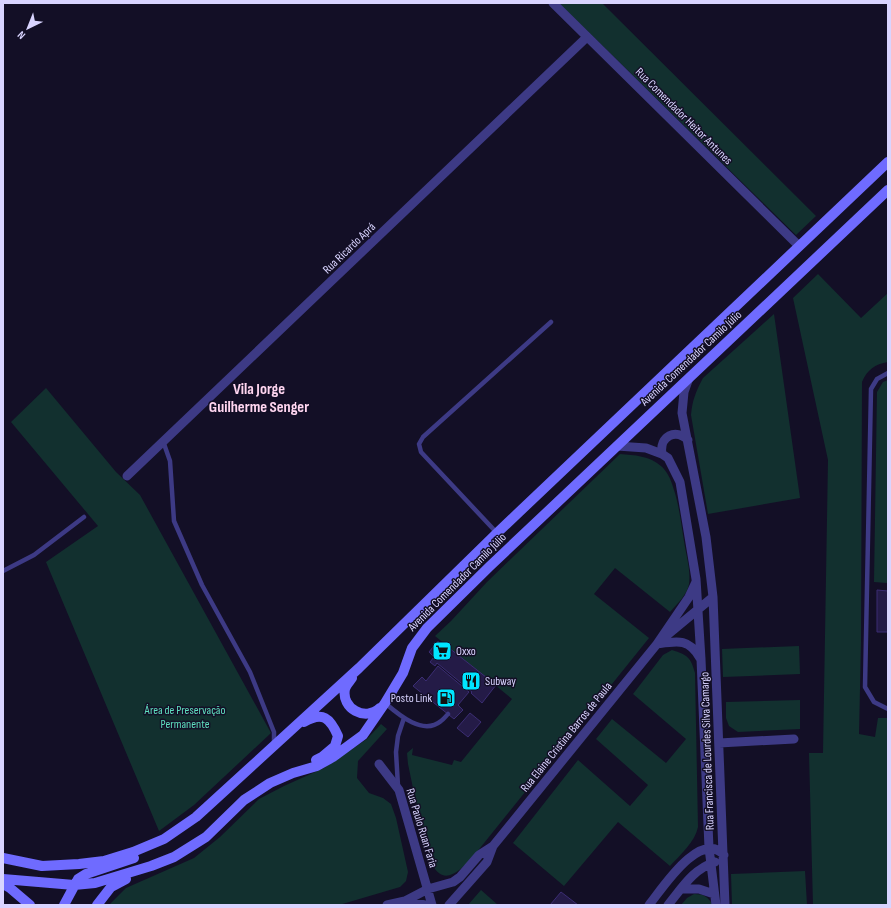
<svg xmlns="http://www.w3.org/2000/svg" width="891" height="908" font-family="'Sofia Sans Condensed',sans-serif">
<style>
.green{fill:#12302f}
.building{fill:#241b47;stroke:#3b2d73}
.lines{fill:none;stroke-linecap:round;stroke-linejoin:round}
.lane{stroke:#3d3a85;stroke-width:4.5}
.street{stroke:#3d3a85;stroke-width:9}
.secondary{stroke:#6f6bff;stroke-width:10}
.labels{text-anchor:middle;stroke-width:3;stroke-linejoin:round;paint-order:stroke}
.street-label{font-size:12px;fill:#d9d4ff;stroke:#130f26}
.poi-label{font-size:12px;fill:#d9d4ff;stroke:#130f26;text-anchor:start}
.park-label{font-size:12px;fill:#5fe0c0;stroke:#130f26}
.district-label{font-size:16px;font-weight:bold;fill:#ffd6f0;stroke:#130f26}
</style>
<rect width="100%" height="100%" fill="#130f26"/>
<path class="green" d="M559,3H602L816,216L796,235Z
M818,274L861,318L888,293V362C875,364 867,370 862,382L861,643L859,734L875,737L878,718H888V905H813L809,753H823L828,460L793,298Z
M774,314L800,498L708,514L691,415C692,401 696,391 703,378Z
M888,380L887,583L874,582L877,392L883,382Z
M46,388L116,472L140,495L271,733L194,805L159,831L46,562L98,526L11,422Z
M620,454C634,455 650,456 661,466C667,471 671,480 673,487C679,504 681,523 684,541C686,555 691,570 689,584C687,595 677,604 670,612L615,568L594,594L649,638L472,858C459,871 444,887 432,864L418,812L408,764L407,753L413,748L412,755L452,765L454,760L461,762L512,699L435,636L451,621L487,582Z
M799,646L800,674L723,677L722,649Z
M672,650C688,655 691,658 695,673L698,827C695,842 680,855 670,866L618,822L564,886L513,843L578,760L630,806L648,785L596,739L612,719L666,763L686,739L633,694L663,655Z
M800,700V729L738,732L729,726L726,718V702Z
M381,724L387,729L358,761L357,778L369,793L383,798L391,804L396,818L408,872L406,881L400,887L339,905H109L126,888L194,858L220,837L259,799L284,786L324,768L367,739Z
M805,871L807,905H732L731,874Z
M481,890L498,905H468Z
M694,894C704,894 708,897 713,905H681L687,898Z"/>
<path class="building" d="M877,590L888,591V632H877Z
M438,641L443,646L444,644L496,685L482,703L471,693L472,692L437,663L435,666L430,662L434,657L429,652Z
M438,666L469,692L458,705L463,710L454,719L413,686L422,677L426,681Z
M470,713L481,722L468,737L457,728Z
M561,892L578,905H550Z"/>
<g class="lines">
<path class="lane" d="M888,373L877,379L871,389L865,687L874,702L888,709
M163,441L170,461L174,521L202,585L250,672L274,732V743
M497,533L421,452L419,444L423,437L551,322
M3,571L34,555L84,517
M385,703C399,715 423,736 441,721C444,719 446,716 448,714
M398,786L396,752L398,736L404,718"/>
<path class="street" d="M553,3L799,246
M689,378L684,392L682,413L706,537L713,597L725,905
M617,446L646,448L662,454L668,458L680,482L696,579L701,659L709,848L716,905
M662,454C659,436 676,428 688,440
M127,476L587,37
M666,636L713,597
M657,644C677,641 689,638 700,658
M719,743L794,739
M379,764L399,790L432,905
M681,889H699L714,894
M405,901L425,905
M387,905L405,901L428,889L453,882L460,877L479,855L493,846L657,644L689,597L696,582
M449,905L487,862L493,846
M649,905C662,889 700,829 724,855
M668,905C682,888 693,869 715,862"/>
<path class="secondary" d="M352,678C350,681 346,685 345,689C341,708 365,722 380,708
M304,722C323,711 330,718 338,736L335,746L322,757L316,760
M3,858L42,866L79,864L104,861L133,852L164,839L196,817L359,668L497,533L888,162
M3,879L74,885L95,883L151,866L174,857L206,837L244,800L270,783L293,773L317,766L333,757L363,735L385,703L403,673L412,648L427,628L490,566L888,190
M3,884L10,888L30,905
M64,905L78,879L86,874L134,858
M97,905L111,887L126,879"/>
</g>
<defs>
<symbol id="supermarket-square" viewBox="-11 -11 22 22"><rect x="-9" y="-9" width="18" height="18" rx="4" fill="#00e5ff" stroke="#130f26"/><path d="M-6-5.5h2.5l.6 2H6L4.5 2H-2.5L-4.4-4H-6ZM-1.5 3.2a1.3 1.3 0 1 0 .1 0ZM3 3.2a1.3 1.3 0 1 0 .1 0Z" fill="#111"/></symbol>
<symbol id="restaurant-square" viewBox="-11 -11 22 22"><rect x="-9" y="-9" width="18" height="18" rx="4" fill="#00e5ff" stroke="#130f26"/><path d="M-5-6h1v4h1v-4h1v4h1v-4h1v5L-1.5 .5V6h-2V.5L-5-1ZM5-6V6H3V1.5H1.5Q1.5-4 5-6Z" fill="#111"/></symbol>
<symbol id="fuel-square" viewBox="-11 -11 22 22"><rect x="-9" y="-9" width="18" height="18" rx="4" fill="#00e5ff" stroke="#130f26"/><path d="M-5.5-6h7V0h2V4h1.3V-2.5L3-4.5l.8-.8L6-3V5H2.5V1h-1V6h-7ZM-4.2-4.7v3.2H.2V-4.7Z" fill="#111"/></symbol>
</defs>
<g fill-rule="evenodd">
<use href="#supermarket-square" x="431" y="640" width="22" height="22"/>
<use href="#restaurant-square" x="460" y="670" width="22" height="22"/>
<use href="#fuel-square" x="435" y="687" width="22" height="22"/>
</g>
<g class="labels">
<g class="street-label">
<text transform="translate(684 116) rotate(45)" y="4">Rua Comendador Heitor Antunes</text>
<text transform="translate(349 248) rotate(-44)" y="4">Rua Ricardo Aprá</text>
<text transform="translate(691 358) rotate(-43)" y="4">Avenida Comendador Camilo Júlio</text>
<text transform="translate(457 582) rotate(-45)" y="4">Avenida Comendador Camilo Júlio</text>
<text transform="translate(566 737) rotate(-51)" y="4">Rua Elaine Cristina Barros de Paula</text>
<text transform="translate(707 751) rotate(-92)" y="4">Rua Francisca de Lourdes Silva Camargo</text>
<text transform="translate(422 828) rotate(73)" y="4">Rua Paulo Ruan Faria</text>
</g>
<g class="poi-label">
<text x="456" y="655">Oxxo</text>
<text x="485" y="685">Subway</text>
<text x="432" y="702" text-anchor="end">Posto Link</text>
</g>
<g class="park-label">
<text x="185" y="714">Área de Preservação<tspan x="185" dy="14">Permanente</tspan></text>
</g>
<g class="district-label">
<text x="259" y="394">Vila Jorge<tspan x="259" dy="18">Guilherme Senger</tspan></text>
</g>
</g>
<rect width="891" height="908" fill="none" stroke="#d9d4ff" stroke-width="8"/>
<g transform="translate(28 28) rotate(223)" stroke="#130f26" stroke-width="3" paint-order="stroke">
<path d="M0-3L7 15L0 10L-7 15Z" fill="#d9d4ff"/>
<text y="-6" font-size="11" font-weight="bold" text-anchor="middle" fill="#d9d4ff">N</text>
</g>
</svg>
